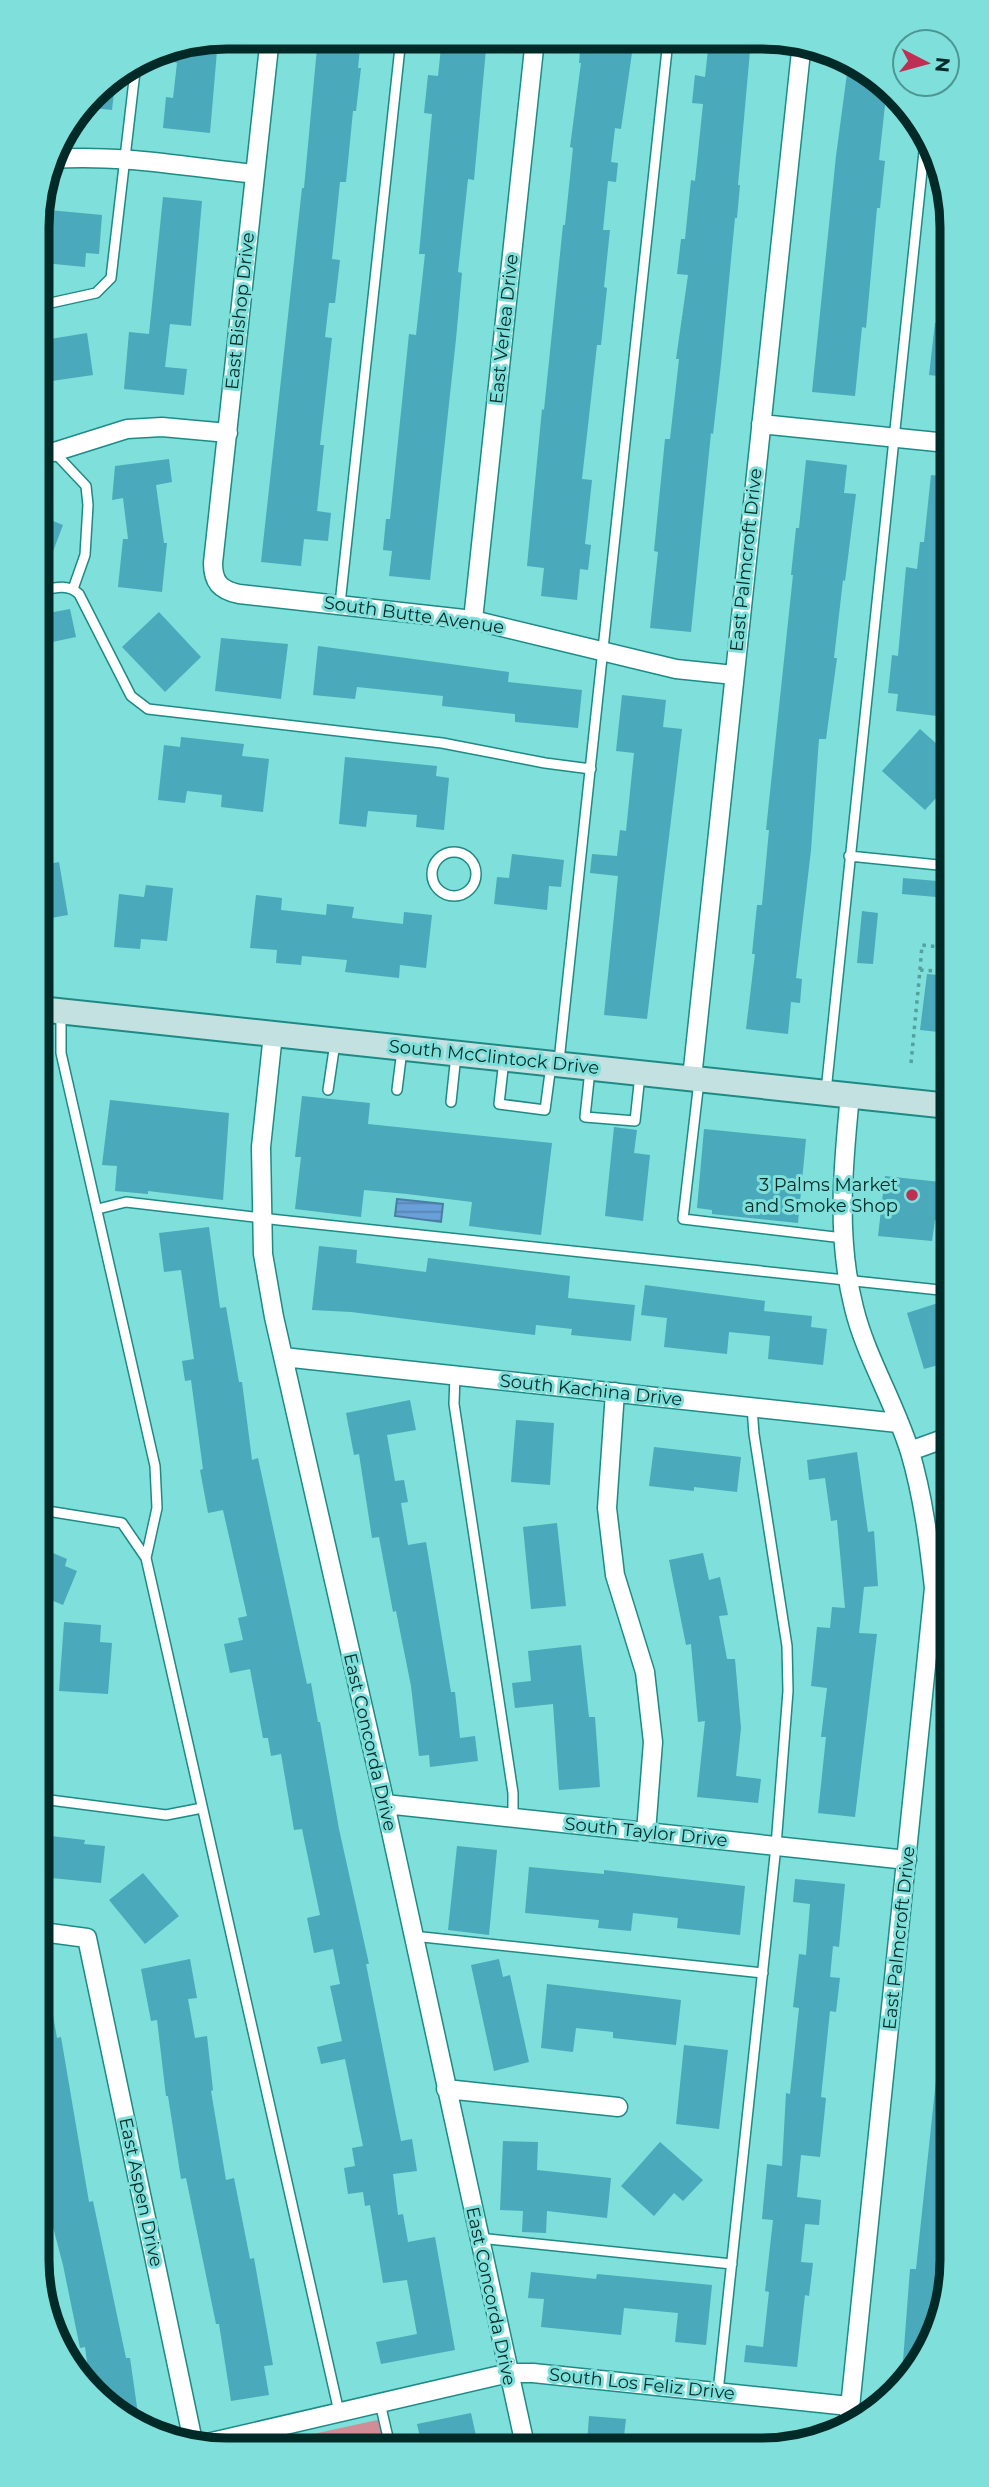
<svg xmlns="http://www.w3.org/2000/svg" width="989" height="2487" font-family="Montserrat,sans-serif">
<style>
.green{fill:#d08d95}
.water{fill:url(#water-rules);stroke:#4a7da4;stroke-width:2}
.building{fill:#4aa9bb}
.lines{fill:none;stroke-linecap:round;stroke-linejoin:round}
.lane-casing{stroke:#1e8a86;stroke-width:12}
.street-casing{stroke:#1e8a86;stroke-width:21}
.secondary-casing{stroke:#1e8a86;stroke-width:28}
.path{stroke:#53a19d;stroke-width:3.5;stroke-dasharray:3.5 5;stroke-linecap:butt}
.lane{stroke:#fff;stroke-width:9}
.street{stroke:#fff;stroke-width:18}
.secondary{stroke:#c2e1e0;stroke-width:24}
.poi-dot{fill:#bf2f53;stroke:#7fdfda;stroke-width:2.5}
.labels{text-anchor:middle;stroke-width:6;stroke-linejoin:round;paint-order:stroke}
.street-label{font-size:18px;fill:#002a28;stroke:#7fdfda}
.poi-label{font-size:18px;fill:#002a28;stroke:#7fdfda;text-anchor:end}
.rim{fill:none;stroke:#002a28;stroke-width:9}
</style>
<defs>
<pattern id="water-rules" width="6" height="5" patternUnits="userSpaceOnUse" patternTransform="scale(1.75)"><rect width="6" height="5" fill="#6aa0d9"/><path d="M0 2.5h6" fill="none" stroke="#5583b0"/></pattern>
</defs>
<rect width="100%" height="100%" fill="#7fdfda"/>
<path class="green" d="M382,2419L388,2446H258Z"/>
<path class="water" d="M397,1199L443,1204L441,1222L395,1216Z"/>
<path class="building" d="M318,37L361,38L358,68H361L356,111H353L346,182H340L332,259L340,260L335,303H329L325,337L332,338L320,445H324L317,511L331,513L328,541L304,539L301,566L261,562L302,188H304Z
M442,38H487L474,180L468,179L458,272L462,273L456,339L430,580L389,576L392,551L383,550L386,519H390L409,334L416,335L425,254H419L432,114L424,113L428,75L438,76Z
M218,39L210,133L163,128L166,97L173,98L177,63L174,62L175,47Z
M581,39H634L621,129L615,128L611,162L618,163L616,182L608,181L603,230H610L604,287L607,288L601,345H597L582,479L592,480L585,544L591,545L588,570L580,569L577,600L541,596L544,568L527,566L542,409L544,410L563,225H565L573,148L570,147L581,63H579Z
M709,40H746L745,51H750L738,185H740L737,218H735L721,364L713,434L711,433L691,632L650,628L658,552L654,551L665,439H670L679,359H676L688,275L677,274L681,239H685L691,180L695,181L703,104L692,103L695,75L705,77Z
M848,66L887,87L879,160L885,161L880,208H877L866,328L862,327L855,396L812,392L836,156Z
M116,75L112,110L84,107L101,84Z
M163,197L202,201L191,326L170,324L165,367L187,369L184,395L124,389L129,332L149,334Z
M49,210L102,215L99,254L86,253L85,267L44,263Z
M935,323L946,324V377L929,375Z
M87,333L93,375L38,383V341Z
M169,459L172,482L156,485L164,543H167L162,592L118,587L123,539H128L123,498L112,500L115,466Z
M806,460L847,465L844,493L856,494L845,581L843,580L834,658H837L826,739H819L811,850L796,978L802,979L800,1003L791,1002L788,1034L746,1029L755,954H752L757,905H762L769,830H766L793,575H791L796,528H799Z
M931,475L947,477V647H944L937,716L896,711L898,694L888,693L892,655L898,656L906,567L917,569L920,542H924Z
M38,515L63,525L41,583L38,584Z
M70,609L76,637L38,645V615Z
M159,612L201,657L165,692L122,647Z
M221,638L288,644L281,699L215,691Z
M318,646L509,672L508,682L582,690L578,728L515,722V714L442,706L443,696L357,687L355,699L313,695Z
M622,695L666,700L663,727L682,729L647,1019L604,1015L618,876L590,873L592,854L617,856L620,830L626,831L634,753L616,751Z
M920,729L948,754V785L925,810L882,771Z
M181,737L244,744L242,756L269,759L263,812L221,807L222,795L187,791L185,803L158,800L164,745L180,747Z
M345,757L437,766L436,776L449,778L444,830L416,827L417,815L368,811L366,827L339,824Z
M512,854L564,860L561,887L549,886L547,910L494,904L497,877L509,878Z
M59,862L68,915L39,920V866Z
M903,878L948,882V898L902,894Z
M146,885L173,888L167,941L141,939L140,949L114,947L119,894L144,897Z
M256,895L282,898L281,910L326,915L327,904L354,907L352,918L403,924L404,912L432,915L426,968L400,965L399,978L345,972L347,960L302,956L301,965L276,963L277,950L250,948Z
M862,911L878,913L873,964L857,963Z
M927,974L948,976V1033L920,1030Z
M302,1096L370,1103L368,1124L552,1143L541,1235L469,1226L472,1202L407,1194L364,1190L361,1217L295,1209L301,1157H295Z
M110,1100L229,1113L223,1200L148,1191V1194L115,1191L117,1166L102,1165Z
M614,1127L637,1130L634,1153L650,1155L643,1221L605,1216Z
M704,1129L806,1139L798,1223L712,1214V1210L697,1208Z
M885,1176L949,1183V1221L935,1220L932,1241L878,1236Z
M209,1227L220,1308L226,1307L239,1382H242L252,1460L258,1458L307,1684L311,1683L318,1722H320L339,1829L369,1964H366L401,2141L412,2139L417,2171L393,2174L398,2215L403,2214L408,2242L435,2237L455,2350L381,2364L376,2342L417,2334L407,2280L383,2283L370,2205L365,2206L363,2192L348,2194L344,2168L355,2166L352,2148L363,2146L345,2059L321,2064L317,2047L342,2041L330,1986L340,1984L333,1949L314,1953L307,1918L320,1915L302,1829L294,1830L281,1754L271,1756L268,1738H263L250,1669L230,1673L224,1644L243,1640L238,1618L247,1616L223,1510L208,1513L200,1470L203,1469L191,1380L185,1381L182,1361L194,1359L181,1270L164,1272L159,1233Z
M319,1246L357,1250L356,1263L426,1272L428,1258L570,1276L568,1298L635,1305L631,1341L571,1335L572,1329L536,1325L535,1335L351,1312L312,1310Z
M645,1285L765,1301L764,1311L812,1316L811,1327L827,1329L823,1365L768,1359L770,1336L729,1332L727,1354L664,1347L667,1318L641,1315Z
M938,1303L949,1340V1362L924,1369L907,1313Z
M410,1400L416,1430L387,1435L395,1481L404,1480L408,1502L401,1503L408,1545L426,1542L451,1692H455L460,1738L475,1736L478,1761L430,1767L429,1755L419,1756L411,1686L396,1611L393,1612L379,1537L372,1538L359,1454L354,1455L346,1413Z
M516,1420L554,1423L550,1485L511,1482Z
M654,1447L741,1457L737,1492L694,1487V1491L649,1486Z
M857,1452L868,1532L874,1531L878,1586L864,1587L859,1633L877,1634L855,1817L818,1813L826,1737H821L827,1688L811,1686L817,1627L830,1628L832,1607L845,1608L837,1520L831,1521L825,1478L809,1480L807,1460Z
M557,1523L566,1606L531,1609L523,1527Z
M41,1548L67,1559L65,1566L77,1571L63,1605L41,1596Z
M703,1553L709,1580L720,1577L728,1615L719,1616L727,1659H735L741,1728L736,1776L761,1779L758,1803L697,1797L705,1721L698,1722L691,1644L686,1645L669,1560Z
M64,1622L101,1625L100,1642L112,1643L108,1694L59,1691Z
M581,1645L589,1717H595L600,1787L559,1790L553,1704L515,1708L512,1683L531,1681L528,1651Z
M42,1835L85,1840L84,1844L105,1846L101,1883L42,1877Z
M457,1846L497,1850L489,1935L448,1930Z
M529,1867L604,1874V1870L745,1886L740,1935L677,1928L678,1918L633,1913L631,1931L598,1928L599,1920L525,1913Z
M143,1873L179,1916L145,1944L109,1900Z
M795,1879L845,1884L839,1947L833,1946L830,1977L840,1978L836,2012L830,2011L821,2097L826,2098L820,2157L801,2155L797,2197L821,2200L819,2225L805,2224L801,2262L813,2263L809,2296L805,2295L797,2367L744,2362L746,2345L763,2347L769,2292L765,2291L773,2220L762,2219L767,2164L782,2166L786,2093L790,2094L799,2008L793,2007L799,1954L806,1955L810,1904L793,1902Z
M190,1959L197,1998L188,1999L195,2038L207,2036L213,2090L211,2091L226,2180L234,2178L250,2259L254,2258L273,2365L264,2366L269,2395L231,2401L219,2324H216L186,2178L181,2179L168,2096H166L157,2020L151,2021L141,1969Z
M499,1959L503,1977L510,1975L529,2062L494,2071L471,1965Z
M547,1984L681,2000L676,2045L613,2038V2032L576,2028L573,2052L541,2048Z
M51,2004L57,2038L61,2037L89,2202L93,2201L126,2358H130L139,2421L101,2403L90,2385L85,2347L80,2348L63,2265L44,2193L42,2005Z
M940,2042L951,2043L952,2272L913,2376L901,2387L910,2269H916Z
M684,2045L728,2050L719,2129L676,2124Z
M503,2141L538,2142L537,2170L611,2178L607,2218L547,2211L546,2233L522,2232L523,2211L500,2210Z
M660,2142L703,2180L683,2201L674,2193L654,2216L621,2186Z
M531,2272L596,2279L597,2274L712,2285L706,2345L675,2342L678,2313L624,2308L621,2335L541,2327L544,2299L528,2298Z
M471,2413L478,2445L422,2446L417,2424Z
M589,2416L626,2419L623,2445H587Z"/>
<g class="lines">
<defs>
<path id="lane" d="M37,306L96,293L111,278L136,63
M54,452L86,486L88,505L85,555L73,589
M38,591C53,588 68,583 79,594L131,696L148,709L442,743L545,763L591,769
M340,604L401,38
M432 874a22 22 0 1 1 44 0a22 22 0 1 1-44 0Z
M849,856L948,866
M61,1015V1053L155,1466L157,1508L146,1558
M504,1060L499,1104L545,1110L551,1065
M559,1061L668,40
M590,1070L585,1117L635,1121L640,1075
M699,1081L683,1219L843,1238
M328,1090L335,1043
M397,1090L402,1050
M826,1091L925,142
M451,1102L456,1055
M98,1209L126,1202L279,1220L949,1291
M455,1375L454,1404L513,1793V1818
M41,1510L122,1523L146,1558L339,2412
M42,1799L166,1815L202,1808
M413,1936L763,1973
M479,2238L732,2264
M718,2392L776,1846L788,1691L787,1646L754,1434L752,1407
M380,2403L390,2446
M848,2417L865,2419"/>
<path id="street" d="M270,37L213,563C213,582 220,590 239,594L473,620L676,669L734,675
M52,159C119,154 188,167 255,174
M761,424L947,443
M54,452L127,429L162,427L228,433
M473,620L535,39
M273,1034L261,1147L263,1254L274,1317L385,1804L525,2445
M692,1078L802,42
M283,1357L898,1423
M615,1392L607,1508L615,1575L645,1672L653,1742L646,1832
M910,1451L949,1437
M385,1804L907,1860
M42,1932L87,1938L194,2446
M446,2089L618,2107
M848,2427L934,1588C929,1543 923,1496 910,1452C895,1403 866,1357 854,1308C836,1237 843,1166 850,1095
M190,2447L509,2373H533L849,2406"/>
<path id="secondary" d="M39,1009L949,1106"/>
</defs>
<use href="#lane" class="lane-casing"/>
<use href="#street" class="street-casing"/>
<use href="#secondary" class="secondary-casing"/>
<path class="path" d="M920,970L922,945L948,948
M911,1063L920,970L948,972"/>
<use href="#lane" class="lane"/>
<use href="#street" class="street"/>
<use href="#secondary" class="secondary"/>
</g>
<circle class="poi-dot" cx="912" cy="1195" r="7"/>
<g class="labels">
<g class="street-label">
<text transform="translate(240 311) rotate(-84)" y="6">East Bishop Drive</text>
<text transform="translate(504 329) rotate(-84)" y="6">East Verlea Drive</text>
<text transform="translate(746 560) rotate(-84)" y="6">East Palmcroft Drive</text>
<text transform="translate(414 615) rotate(8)" y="6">South Butte Avenue</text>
<text transform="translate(494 1057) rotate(6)" y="6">South McClintock Drive</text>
<text transform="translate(591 1390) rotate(6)" y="6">South Kachina Drive</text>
<text transform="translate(370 1742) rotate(77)" y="6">East Concorda Drive</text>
<text transform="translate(646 1832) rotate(6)" y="6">South Taylor Drive</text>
<text transform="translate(899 1938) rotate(-84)" y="6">East Palmcroft Drive</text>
<text transform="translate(141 2192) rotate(78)" y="6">East Aspen Drive</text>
<text transform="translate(491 2296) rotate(78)" y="6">East Concorda Drive</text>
<text transform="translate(642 2384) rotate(6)" y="6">South Los Feliz Drive</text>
</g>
<g class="poi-label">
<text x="898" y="1191">3 Palms Market<tspan x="898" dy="21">and Smoke Shop</tspan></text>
</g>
</g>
<path d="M0 0H989V2487H0ZM227 49H762A178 178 0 0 1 940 227V2260A178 178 0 0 1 762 2438H227A178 178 0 0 1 49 2260V227A178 178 0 0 1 227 49Z" fill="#7fdfda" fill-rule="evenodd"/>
<path class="rim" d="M227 49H762A178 178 0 0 1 940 227V2260A178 178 0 0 1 762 2438H227A178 178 0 0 1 49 2260V227A178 178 0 0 1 227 49Z"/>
<g transform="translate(926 63) rotate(96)"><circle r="33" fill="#7fdfda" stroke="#4c9793" stroke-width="2"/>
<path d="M0-5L12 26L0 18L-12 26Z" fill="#bf2f53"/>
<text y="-10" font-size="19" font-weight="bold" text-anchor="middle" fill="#002a28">N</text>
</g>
</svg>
